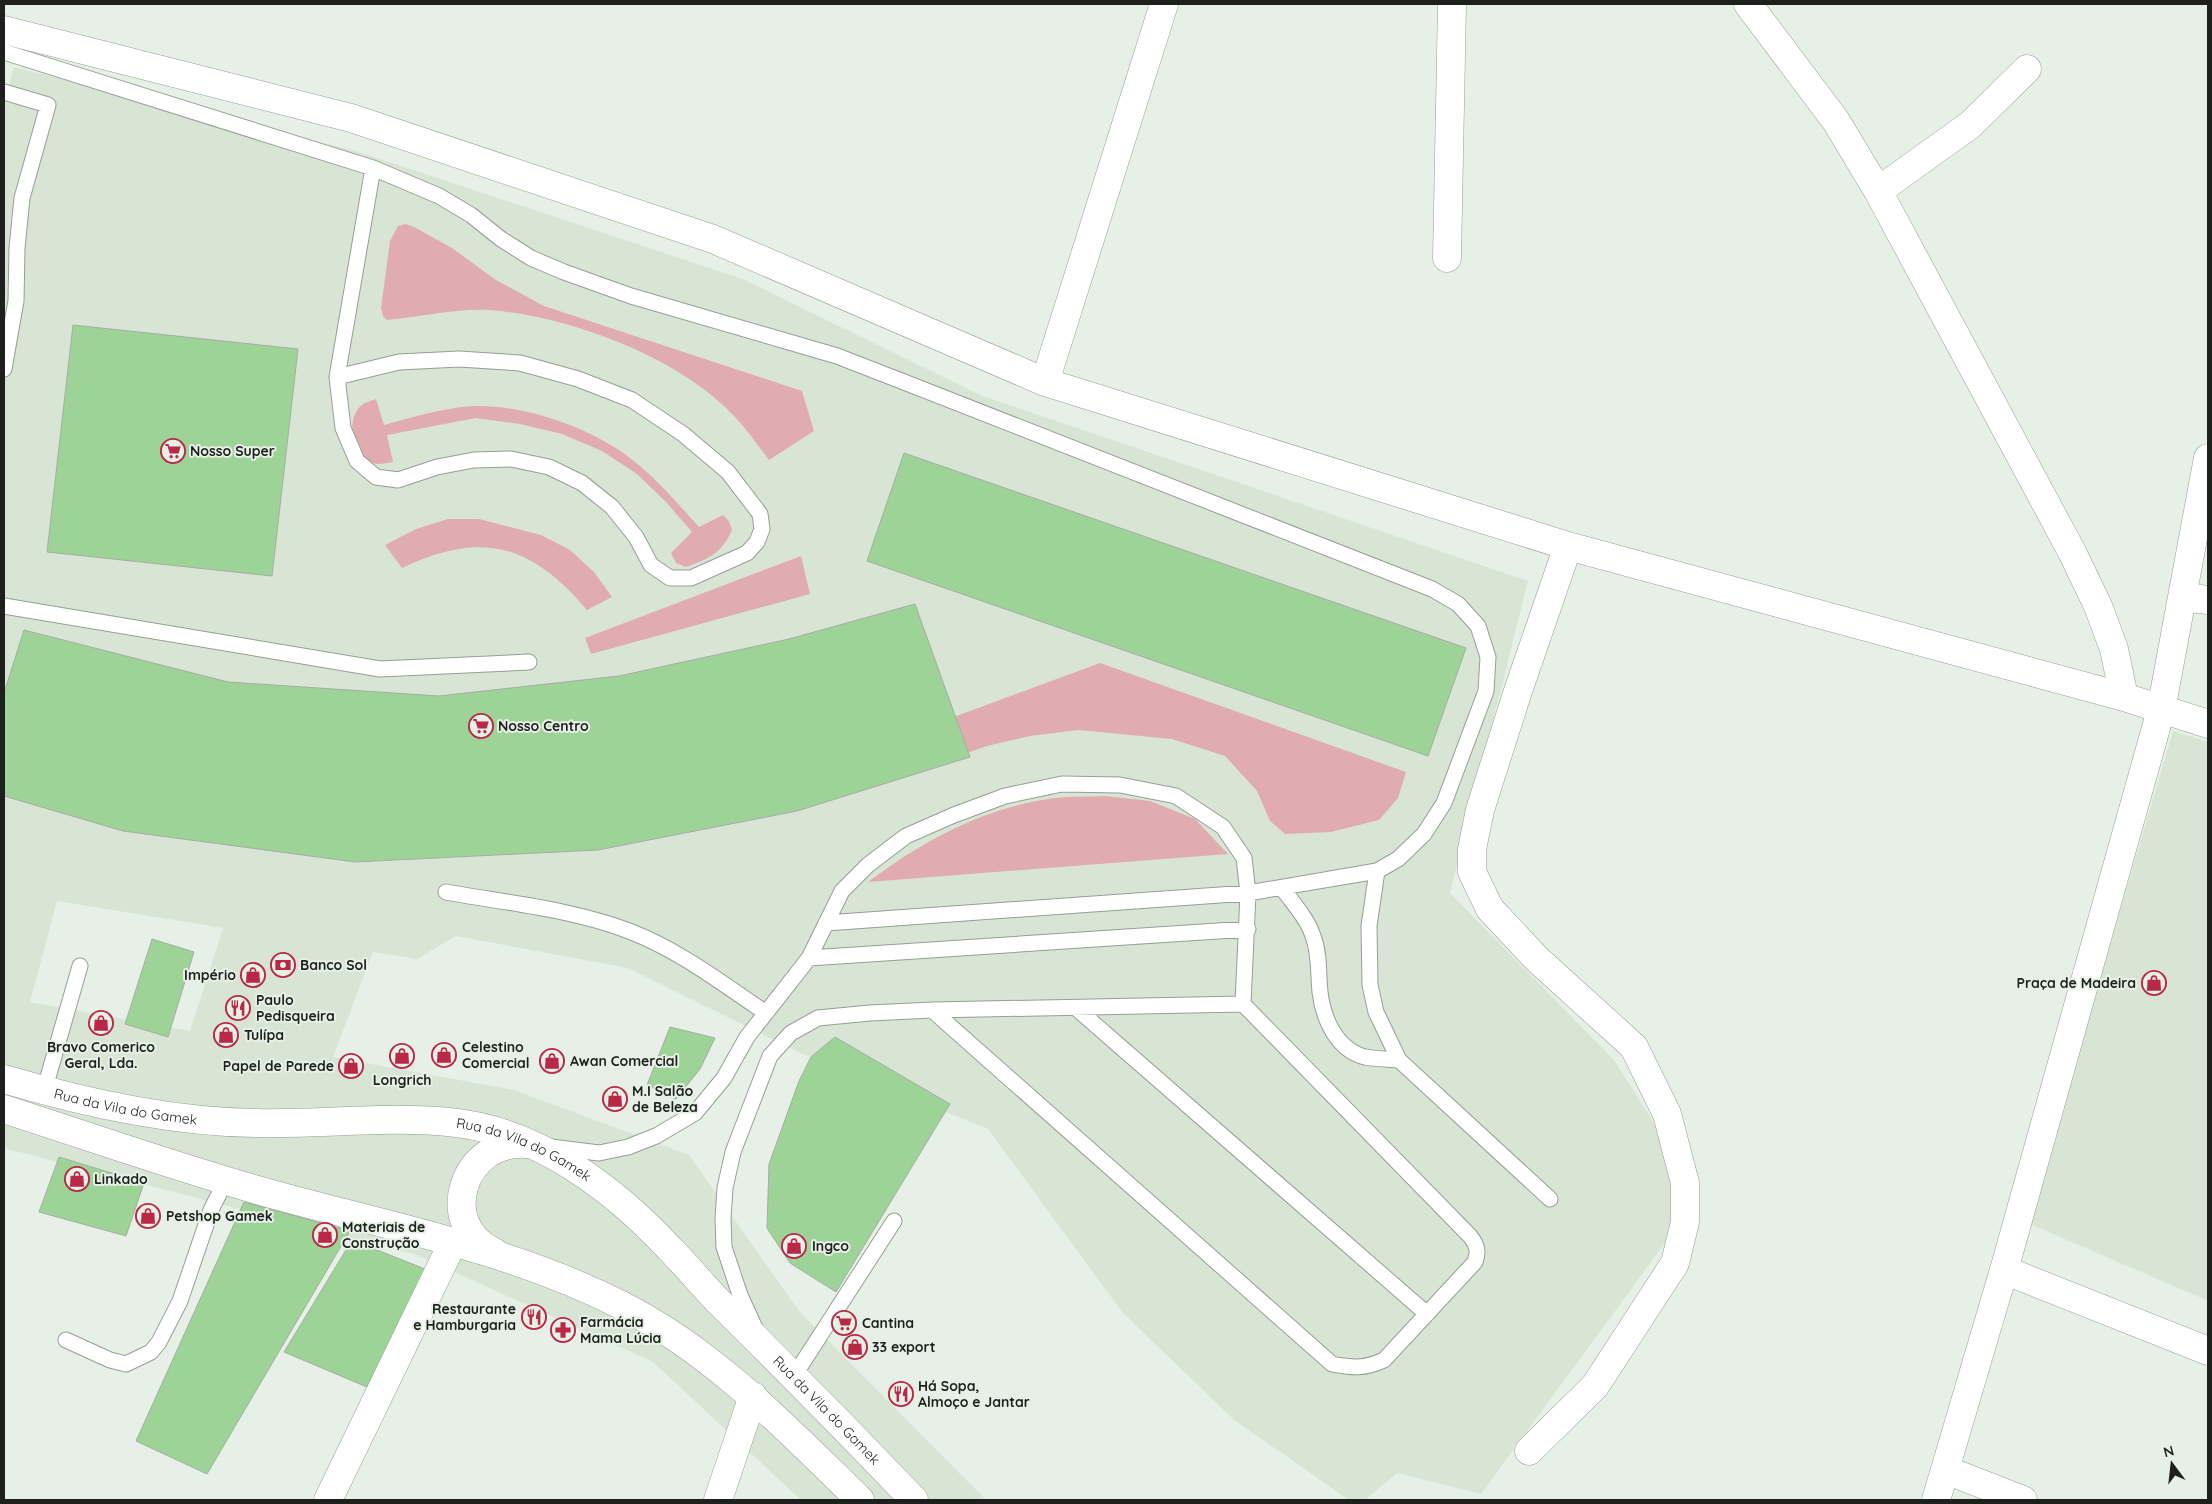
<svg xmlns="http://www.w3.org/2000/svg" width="2212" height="1504" font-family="Quicksand,sans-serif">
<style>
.built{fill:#d8e5d5;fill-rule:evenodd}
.green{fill:#e1acaf}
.building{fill:#9dd396;stroke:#a5ada4}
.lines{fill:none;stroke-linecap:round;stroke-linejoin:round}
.lane-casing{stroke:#969e95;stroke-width:17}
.street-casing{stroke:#969e95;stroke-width:29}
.secondary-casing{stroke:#969e95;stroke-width:29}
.lane{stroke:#fff;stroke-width:15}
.street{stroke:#fff;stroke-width:28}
.secondary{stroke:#fff;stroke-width:28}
.labels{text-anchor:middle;stroke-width:4;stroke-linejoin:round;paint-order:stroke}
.poi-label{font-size:14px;font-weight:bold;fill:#1d201c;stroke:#e7f0e6;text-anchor:start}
.street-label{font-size:14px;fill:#1d201c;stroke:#e7f0e6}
</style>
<rect width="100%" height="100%" fill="#e7f0e6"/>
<path class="built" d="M14,67L356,151L743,279L980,395L1528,581L1450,893L1614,1060L1665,1140L1676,1228L1481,1494L1397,1473L1365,1500H1349L1233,1419L1122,1312L988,1129L800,1053L628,968L456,936L417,959L373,952L333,1057L514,1090L689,1155L799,1311L986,1500H801L653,1362L417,1255L4,1148V105ZM57,901L223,928L190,1031L30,1002Z
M2173,731L2208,742V1301L2028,1223Z"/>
<path class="green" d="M406,224L414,227L452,248L496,280L544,306L802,391L814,431L769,460C758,446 748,431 736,418C682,358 570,316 490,310C456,308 421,317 387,320L383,316L381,308L390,241L398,226Z
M376,399L384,425C413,417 443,408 473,406C527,404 602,431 641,467C662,485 680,506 699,527L723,515L729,521L732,530C722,553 709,559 686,567L676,563L671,553L692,532L666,502L637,474L602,451L562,434L520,424L476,418L387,435L393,462C385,463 378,466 370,462C352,454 345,418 362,405C365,402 372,401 376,399Z
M448,519H479L541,535L570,550L594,572L612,597L587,610C530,543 481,531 402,568L385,545L416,529Z
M801,556L810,594L591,654L585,638Z
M1100,663L1406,772L1398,798L1379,820L1331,832L1285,834L1270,821L1257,791L1225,756L1172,739L1078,730L1030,736L987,746L944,761L932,725Z
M1105,796L1150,801L1195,819L1228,854L868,882C926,839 982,808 1055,798C1071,796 1088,797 1105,796Z"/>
<path class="building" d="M73,325L298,349L272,576L47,552Z
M904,453L1466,648L1428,756L867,561Z
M915,604L970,757L797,811L598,850L355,862L123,831L4,796V693L24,630L228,682L439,696L619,676L789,639Z
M152,939L194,952L168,1037L125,1024Z
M670,1027L715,1038L700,1069L676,1099L647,1085Z
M835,1037L950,1104L836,1292L790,1263L767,1228L769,1164L799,1081L811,1057Z
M59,1157L144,1183L126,1236L39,1212Z
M244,1202L350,1231L207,1474L136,1441Z
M352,1240L425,1269L374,1390L284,1352Z"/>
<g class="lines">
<defs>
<path id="lane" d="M4,52L373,168L439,196L471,215L501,239L531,258L564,272L631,296L837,356L904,382L1432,589L1458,604L1478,626L1488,657L1486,691L1444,803L1424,834L1398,859L1377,871L1248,893L826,923
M4,92L48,105L22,198L17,248L16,301L4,369
M337,377L399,362L459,359L520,363L578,379L632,400L683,434L728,472L760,514L762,529L757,542L747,553L691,578H670L651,565L636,537L612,507L582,483L549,467L511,459L474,460L437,467L398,480L376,477L357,461L343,428L337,377L373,168
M4,606L380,669L529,662
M1377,871L1369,926L1370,985L1376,1012L1399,1060L1550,1199
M1282,888C1293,903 1307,918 1313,936C1320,954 1318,974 1320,992C1323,1019 1337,1050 1365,1057C1376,1059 1388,1059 1399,1060
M446,892C507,903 571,909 629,931C679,950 723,984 766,1013
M809,958L1248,929
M1076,1008L1427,1314
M44,1091L80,966
M551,1147L599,1153L628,1147L656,1136L695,1113L724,1078L747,1037L809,958L842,891L868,865L906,836L954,815L1005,796L1062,784L1120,785L1176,796L1223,827L1244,858L1248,893L1243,1004L1470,1236C1477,1245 1479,1251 1475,1262L1384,1360C1364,1369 1353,1368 1332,1364L932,1010
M755,1328L740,1295L724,1247L723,1218L725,1188L733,1152L770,1056L791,1033L818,1018L870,1013L932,1010L1243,1004
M66,1340L110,1360L126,1364L151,1352L159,1342L180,1301L211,1210L226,1180
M794,1376L894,1221"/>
<path id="street" d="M1748,4L1836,121L1878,191L2072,552L2098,606L2114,649L2124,697
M4,30L351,118L713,239L1045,382L1568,546L2124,697L2208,724
M1878,191L1970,125L2027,69
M1447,258L1452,4
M1045,382L1164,4
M2182,597L2208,600
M2004,1270L2208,1351
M1529,1451L1595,1386L1675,1263L1685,1222V1183L1667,1114L1634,1047L1537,959L1490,909L1472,872V849L1480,810L1518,691L1568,546
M1946,1470L2023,1500
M328,1500L453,1242
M718,1500L753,1396
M1936,1500L2004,1270L2161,710L2208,458"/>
<g id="secondary">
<path id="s1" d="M4,1079C85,1103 170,1122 255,1123C322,1125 390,1115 457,1123C540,1133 614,1189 669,1248C685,1264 700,1282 716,1299C783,1365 849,1432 914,1500"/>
<path d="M4,1109C94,1138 184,1170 275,1195C392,1227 513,1250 623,1306C715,1353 787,1429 860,1500"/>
<path d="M494,1252C435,1225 463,1138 527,1144"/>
</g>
</defs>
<use href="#lane" class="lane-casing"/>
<use href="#street" class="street-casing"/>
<use href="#secondary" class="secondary-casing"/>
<use href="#lane" class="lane"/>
<use href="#street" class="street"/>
<use href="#secondary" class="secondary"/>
</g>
<defs>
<symbol id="supermarket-ring" viewBox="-11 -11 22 22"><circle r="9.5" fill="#e7f0e6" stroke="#b92847" stroke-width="1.5"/><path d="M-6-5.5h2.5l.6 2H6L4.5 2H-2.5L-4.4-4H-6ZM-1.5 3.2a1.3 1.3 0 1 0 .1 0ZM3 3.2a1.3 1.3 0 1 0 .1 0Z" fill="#b92847"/></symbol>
<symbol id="bank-ring" viewBox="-11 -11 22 22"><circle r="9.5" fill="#e7f0e6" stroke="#b92847" stroke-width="1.5"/><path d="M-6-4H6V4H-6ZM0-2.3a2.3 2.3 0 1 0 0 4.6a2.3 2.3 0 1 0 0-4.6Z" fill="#b92847"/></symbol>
<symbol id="shop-ring" viewBox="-11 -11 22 22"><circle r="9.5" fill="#e7f0e6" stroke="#b92847" stroke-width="1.5"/><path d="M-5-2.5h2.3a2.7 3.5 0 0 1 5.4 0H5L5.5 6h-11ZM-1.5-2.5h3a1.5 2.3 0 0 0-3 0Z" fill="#b92847"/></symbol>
<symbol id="restaurant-ring" viewBox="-11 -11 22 22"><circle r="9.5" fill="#e7f0e6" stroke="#b92847" stroke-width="1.5"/><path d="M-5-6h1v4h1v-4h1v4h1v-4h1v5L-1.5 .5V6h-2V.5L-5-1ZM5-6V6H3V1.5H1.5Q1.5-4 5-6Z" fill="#b92847"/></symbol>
<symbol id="pharmacy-ring" viewBox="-11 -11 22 22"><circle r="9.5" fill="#e7f0e6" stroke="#b92847" stroke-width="1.5"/><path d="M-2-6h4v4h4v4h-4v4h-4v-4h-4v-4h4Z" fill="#b92847"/></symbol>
</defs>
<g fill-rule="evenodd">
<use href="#supermarket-ring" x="159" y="437" width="28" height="28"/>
<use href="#supermarket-ring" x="467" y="712" width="28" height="28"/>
<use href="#bank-ring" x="269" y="951" width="28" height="28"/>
<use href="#shop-ring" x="239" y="961" width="28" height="28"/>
<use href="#shop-ring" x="2140" y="969" width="28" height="28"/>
<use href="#restaurant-ring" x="224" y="994" width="28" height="28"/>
<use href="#shop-ring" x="87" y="1009" width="28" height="28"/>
<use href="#shop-ring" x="212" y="1021" width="28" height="28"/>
<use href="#shop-ring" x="430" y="1041" width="28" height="28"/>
<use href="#shop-ring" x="388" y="1042" width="28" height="28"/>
<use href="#shop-ring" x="538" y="1047" width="28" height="28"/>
<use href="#shop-ring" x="337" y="1052" width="28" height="28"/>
<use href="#shop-ring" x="601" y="1085" width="28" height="28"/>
<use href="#shop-ring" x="63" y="1165" width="28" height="28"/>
<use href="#shop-ring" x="134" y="1202" width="28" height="28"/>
<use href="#shop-ring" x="311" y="1221" width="28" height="28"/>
<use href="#shop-ring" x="780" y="1232" width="28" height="28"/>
<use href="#restaurant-ring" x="520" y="1303" width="28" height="28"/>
<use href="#supermarket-ring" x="830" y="1309" width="28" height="28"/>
<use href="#pharmacy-ring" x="549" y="1316" width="28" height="28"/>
<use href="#shop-ring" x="841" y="1333" width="28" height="28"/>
<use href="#restaurant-ring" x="887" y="1380" width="28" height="28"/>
</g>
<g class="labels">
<g class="poi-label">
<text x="190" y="456">Nosso Super</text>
<text x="498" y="731">Nosso Centro</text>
<text x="300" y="970">Banco Sol</text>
<text x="236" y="980" text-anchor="end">Império</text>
<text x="2136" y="988" text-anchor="end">Praça de Madeira</text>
<text x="256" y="1005">Paulo<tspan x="256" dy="16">Pedisqueira</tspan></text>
<text x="244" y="1040">Tulípa</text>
<text x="101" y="1052" text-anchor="middle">Bravo Comerico<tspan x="101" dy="16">Geral, Lda.</tspan></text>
<text x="462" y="1052">Celestino<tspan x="462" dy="16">Comercial</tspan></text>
<text x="570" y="1066">Awan Comercial</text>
<text x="334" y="1071" text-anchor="end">Papel de Parede</text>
<text x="402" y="1085" text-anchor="middle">Longrich</text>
<text x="632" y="1096">M.I Salão<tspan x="632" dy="16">de Beleza</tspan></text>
<text x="94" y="1184">Linkado</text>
<text x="166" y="1221">Petshop Gamek</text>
<text x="342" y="1232">Materiais de<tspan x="342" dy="16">Construção</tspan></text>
<text x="812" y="1251">Ingco</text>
<text x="516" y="1314" text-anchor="end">Restaurante<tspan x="516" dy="16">e Hamburgaria</tspan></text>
<text x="580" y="1327">Farmácia<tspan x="580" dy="16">Mama Lúcia</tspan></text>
<text x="862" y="1328">Cantina</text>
<text x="872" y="1352">33 export</text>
<text x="918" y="1391">Há Sopa,<tspan x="918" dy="16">Almoço e Jantar</tspan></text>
</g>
<g class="street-label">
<text dy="5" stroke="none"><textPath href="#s1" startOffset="125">Rua da Vila do Gamek</textPath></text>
<text dy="5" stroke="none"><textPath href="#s1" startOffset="530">Rua da Vila do Gamek</textPath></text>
<text dy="5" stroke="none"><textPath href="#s1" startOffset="935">Rua da Vila do Gamek</textPath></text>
</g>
</g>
<rect width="2212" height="1504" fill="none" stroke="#1d201c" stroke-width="10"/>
<g transform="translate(2172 1464) rotate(345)" stroke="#e7f0e6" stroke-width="4" paint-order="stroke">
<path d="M0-4L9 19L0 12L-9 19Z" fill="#1d201c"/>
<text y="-8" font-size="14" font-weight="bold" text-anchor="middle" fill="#1d201c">N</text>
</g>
</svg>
